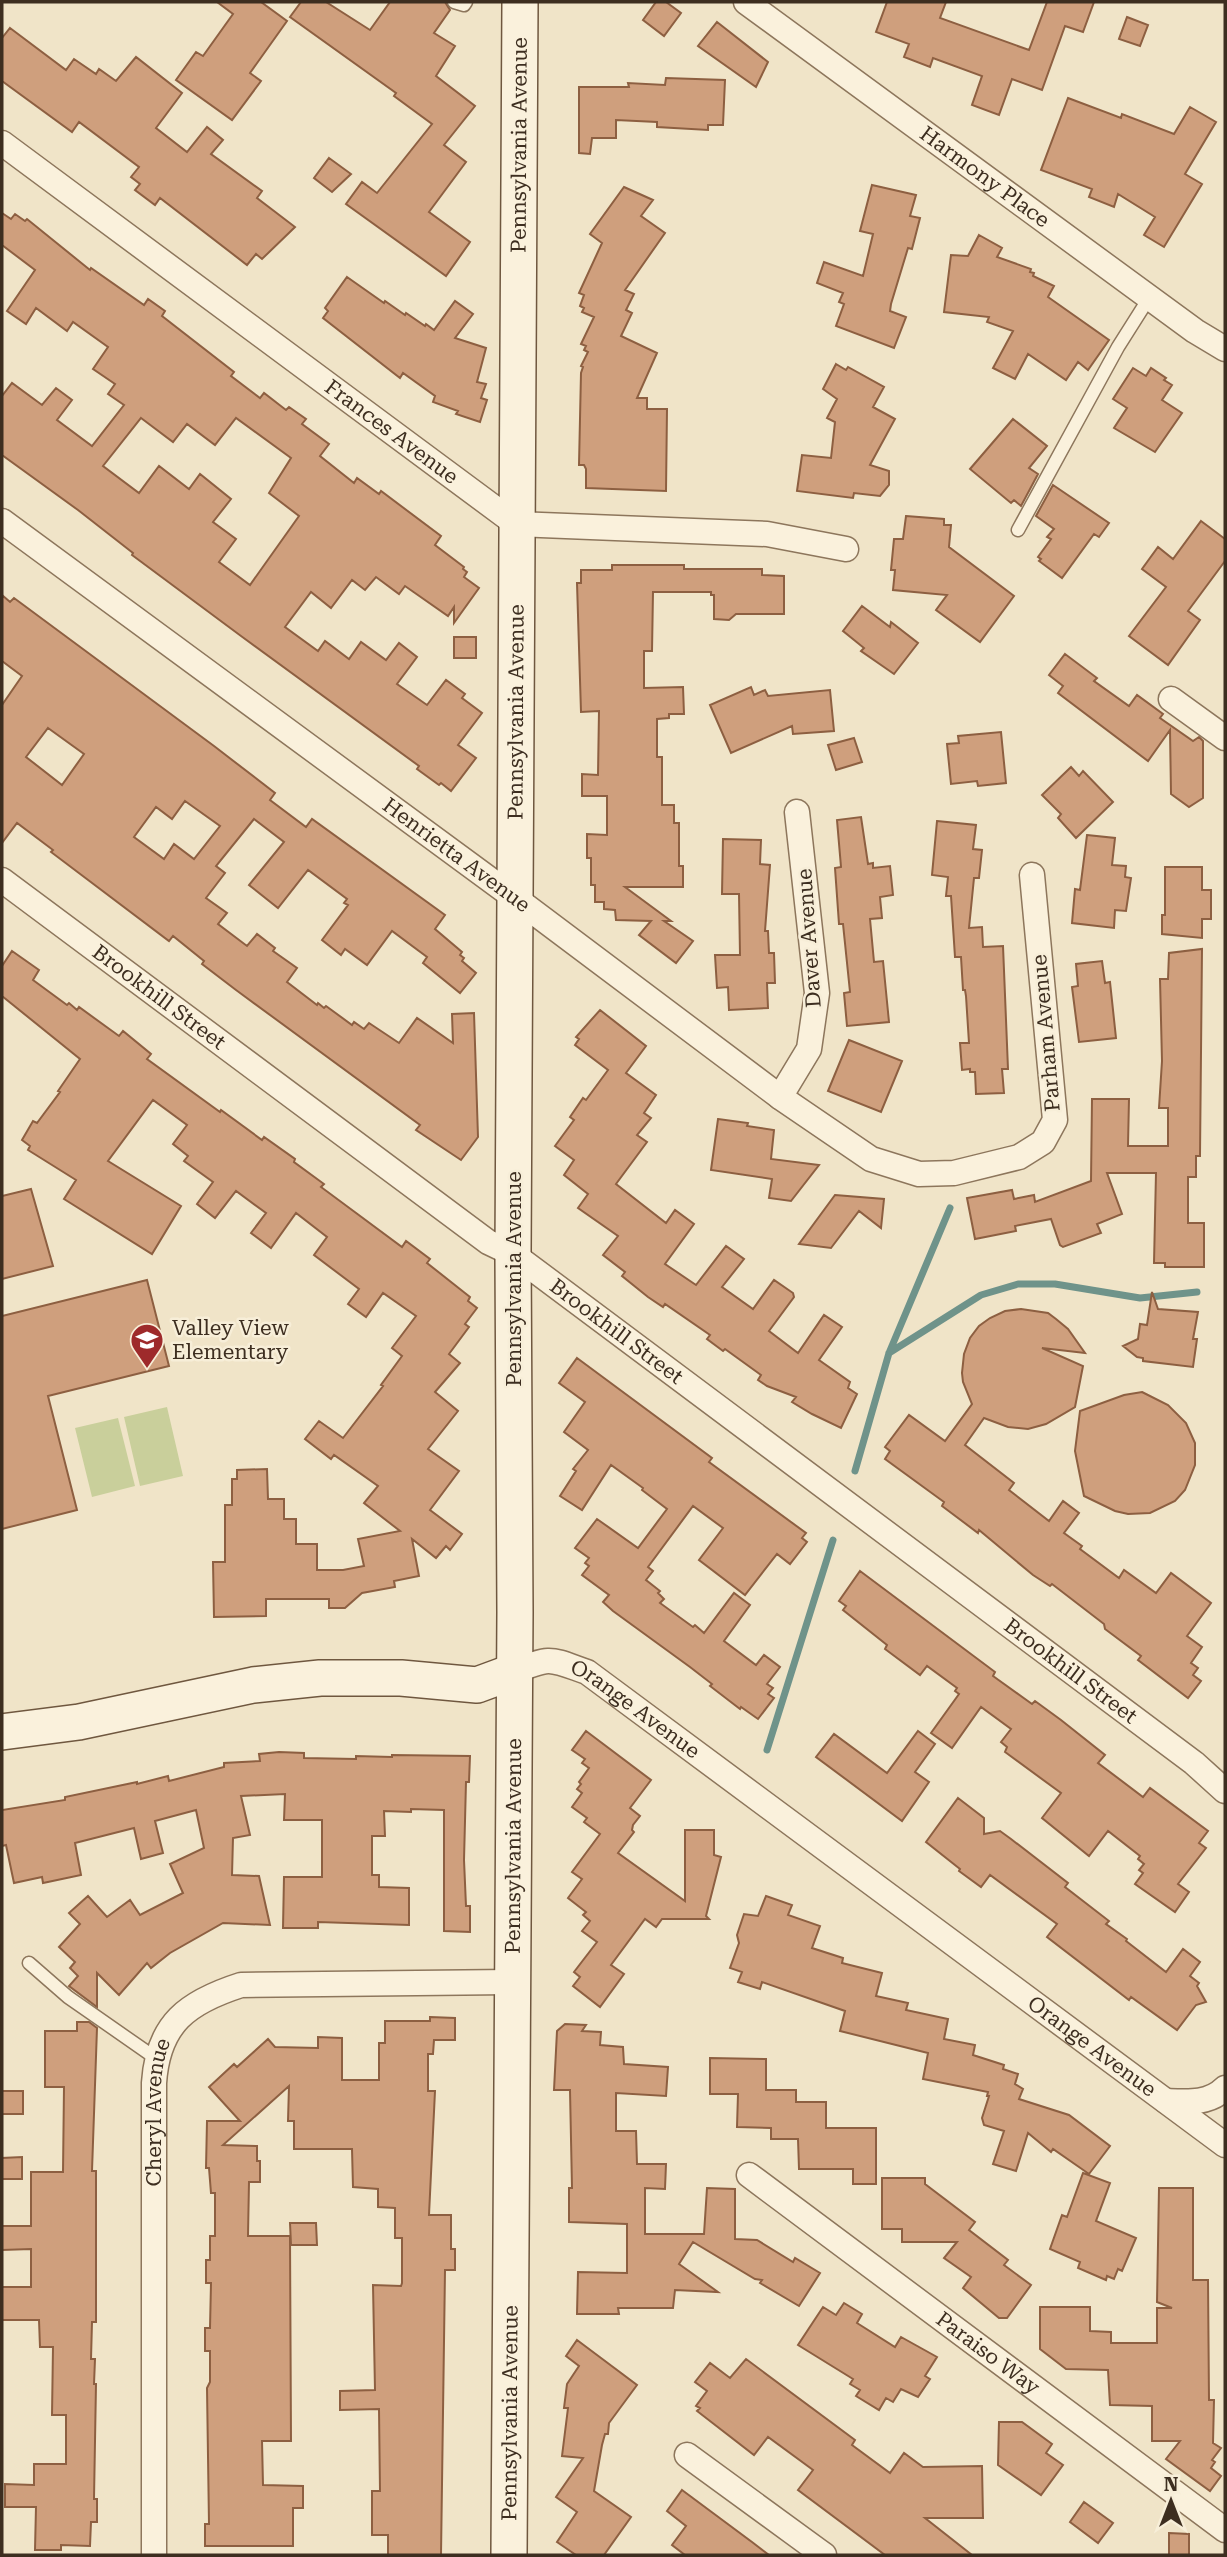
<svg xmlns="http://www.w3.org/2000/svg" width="1227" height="2557" font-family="'Roboto Serif',serif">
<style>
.green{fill:#c9cf9b}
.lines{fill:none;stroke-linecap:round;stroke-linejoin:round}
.stream{stroke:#6f938a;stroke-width:7}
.building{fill:#cf9f7d;stroke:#8d5f41;stroke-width:2;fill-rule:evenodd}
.lane-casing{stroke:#8d765c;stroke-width:15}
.street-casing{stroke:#8d765c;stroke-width:27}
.secondary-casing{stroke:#6f573f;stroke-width:38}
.lane{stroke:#faf1dc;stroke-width:12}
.street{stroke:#faf1dc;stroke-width:24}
.secondary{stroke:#faf1dc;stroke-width:35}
.labels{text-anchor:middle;stroke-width:5;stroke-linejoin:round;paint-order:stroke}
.street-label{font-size:21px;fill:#3d2e20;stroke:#f7eed8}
.poi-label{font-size:21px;fill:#3d2e20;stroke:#f7eed8;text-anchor:start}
</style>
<rect width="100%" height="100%" fill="#f0e4c8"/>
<path class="green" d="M167,1407L183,1476L140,1486L124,1417Z
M118,1418L135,1486L92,1497L75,1428Z"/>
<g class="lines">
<path class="stream" d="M889,1353L981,1295L1018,1284H1055L1140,1298L1197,1292
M855,1471L889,1353L950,1208
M767,1750L833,1540"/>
</g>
<path class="building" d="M217,2H261L287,21L250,73L261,81L232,120L176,80L196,52L203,56L233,14Z
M301,2H326L370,30L390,2H445L450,10L434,33L455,46L436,76L475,106L444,145L466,162L429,212L470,242L446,276L346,204L362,182L377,193L432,124L394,96L396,93L290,17Z
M656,2H666L681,13L664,36L643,20Z
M887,2H946L940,18L1029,50L1047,2H1094L1083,32L1065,26L1042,90L1012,79L999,115L972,105L982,76L933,58L930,67L904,57L909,44L876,32Z
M1127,17L1148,25L1140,46L1119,39Z
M717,22L768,62L756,87L698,46Z
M10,28L66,70L74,59L96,74L99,69L116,81L136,57L182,93L156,128L187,152L207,127L223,140L211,154L262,191L257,198L295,227L262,259L256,254L247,265L160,198L155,205L135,190L140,184L131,177L139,167L79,122L72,132L2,81V38Z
M666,78L725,80L723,125H708V130L657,127V122L616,120V138H592L590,154L579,153V87H629L628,83L665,85Z
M1068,98L1121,118L1122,114L1174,134L1190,107L1216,122L1185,174L1202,184L1164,247L1144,235L1155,217L1118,194L1114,207L1089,197L1092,189L1041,170Z
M329,158L351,174L332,192L314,178Z
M872,185L916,195L910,216L920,218L912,249L908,248L891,304L890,311L906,317L894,348L836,326L844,304L839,302L843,293L817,283L824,262L863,276L873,234L860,231Z
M624,187L653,200L641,216L665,233L625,290L634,294L626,310L632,313L621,336L657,353L637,398H647V409H667L666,491L586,488V469L584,465H579L581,373L583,367L581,366L588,352L584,350L586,346L581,344L594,317L582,312L584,308L580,306L584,295L579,293L602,243L590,234Z
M2,213L11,219L15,214L25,221L27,219L90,270L91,268L144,305L148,299L165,311L162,316L234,372L231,376L260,398L264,393L286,410L289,407L306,419L302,424L329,444L320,456L354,483L357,478L379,494L381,491L441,536L435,545L464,567L463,569L467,572L464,577L479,588L454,623V607L448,616L405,586L399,594L376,577L365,590L352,580L331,608L311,592L285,627L318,651L325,641L349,659L361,642L386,660L399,643L417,657L397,684L427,705L446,680L465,694L462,698L482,713L458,745L476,758L451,791L441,783L439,785L417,769L419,766L241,636L132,555L133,553L78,510L2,455V396L12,383L42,405L56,388L72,400L57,420L92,446L124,405L108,394L115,384L93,369L108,347L73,322L67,331L36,308L26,324L7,311L35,270L2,245ZM141,418L173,442L187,424L215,445L236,418L291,458L269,493L299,516L250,585L219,562L236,539L213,522L231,499L200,474L189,489L159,466L139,493L103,466Z
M979,235L1002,248L997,257L1031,269L1030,272L1034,273L1033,276L1054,286L1048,297L1109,340L1088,370L1078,362L1066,380L1028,354L1015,379L993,368L1013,331L987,322L989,317L944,312L951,255L968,256Z
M347,277L384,303L385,301L405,315L406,313L425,326L426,324L434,330L455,301L473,314L455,338L486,348L477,382L486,384L481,398L487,400L480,422L456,414L458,411L433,402L435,396L403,373L400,378L323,318L328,311L325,308Z
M836,364L846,370L848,367L884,387L873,407L895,419L870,465L889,471V485L880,496L854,493L853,498L797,491L802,455L831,458L835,422L827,418L837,399L823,389Z
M1133,368L1146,376L1151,368L1166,378L1164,380L1172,385L1162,400L1182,413L1155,452L1114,428L1127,408L1113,399Z
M1013,419L1047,446L1029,468L1038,474L1021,506L1014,500L1011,503L970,469Z
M1053,485L1109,523L1099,537L1094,534L1062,578L1039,561L1041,559L1038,557L1051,539L1047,537L1054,529L1036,516Z
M906,516L944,519V525H951L949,547L1014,596L980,642L936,610L947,595L893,590L895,570H891L894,539H903Z
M1201,521L1225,539V561L1188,611L1200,620L1168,665L1129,636L1166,587L1142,569L1158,547L1173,559Z
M612,565H684V569H762V575L784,576V614H736L729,620L714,619V595H711V592H653L652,651H644V688L683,687L684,714H669V718L657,719V757H662V805H674V823H679V866H683V887H625L671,921H664L693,941L676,963L639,935L651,921L616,920L615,910L604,909V902H595V885H591V858H587V834L607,835V796H582V774L598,775L599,711L581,712L577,583H581V570H612Z
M2,595L10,602L14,598L214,746L275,793L270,800L306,827L312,819L445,915L435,929L462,952L460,955L464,958L462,961L476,973L460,993L423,963L427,957L392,931L367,965L345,949L341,955L322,940L348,905L344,903L347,899L308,870L278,908L249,885L284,842L254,819L216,866L225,873L206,898L227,913L218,924L247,946L257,934L275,948L273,951L297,968L287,982L317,1005L318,1003L324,1008L326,1006L352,1025L354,1022L364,1029L369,1023L399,1043L417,1018L453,1043L452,1014L474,1013L478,1137L461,1160L416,1130L420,1125L236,990L202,964L204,961L173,936L169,941L51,852L53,850L17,823L2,843V705L22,676L2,661ZM48,728L84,754L62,785L26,757ZM185,801L220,826L194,859L174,844L164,859L134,837L156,807L172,819Z
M862,606L890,627L891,622L918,643L894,674L861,651L864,648L843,631Z
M454,637H476V658H454Z
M1065,654L1097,678L1094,681L1129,706L1137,695L1163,714L1160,718L1193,741L1199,737L1203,741V798L1189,807L1171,794L1170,730L1148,761L1058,693L1063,686L1049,675Z
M751,687L754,695L765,690L768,696L830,690L834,731L793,734L792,726L731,753L710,705Z
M1001,732L1006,783L978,786L977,781L951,784L947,744L959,743L958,736Z
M854,738L862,762L836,770L828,745Z
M1071,767L1079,776L1083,771L1113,802L1076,838L1058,818L1061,814L1042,795Z
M861,817L868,864L873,863V868L890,866L893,895L880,897L882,918L870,919L874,962L883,961L889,1022L847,1026L844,993L850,992L843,924H839L835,868L841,867L837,820Z
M937,821L976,825L973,849L982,850L979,878H974L969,928L982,927L983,947L1003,946L1008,1069H1002L1004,1093L976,1094L975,1072H970V1069L962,1070L960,1043H969L966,996L965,990H963L961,957H955L951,896H946L948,877L932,875Z
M1087,835L1115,838L1112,865L1126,866L1125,877L1131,878L1126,911L1115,910L1114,928L1072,923L1075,889L1080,890Z
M723,839L761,840L760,864L770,865L765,931H768L769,953H774L775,983H767L768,1008L729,1010L728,987L717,988L715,955H740L739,894H722Z
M1165,867H1202V890H1211V919H1202V938L1162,934V915H1165Z
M1202,949L1200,1156H1196V1177H1188V1223H1204V1267H1165V1263H1154L1156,1173H1107L1122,1214L1097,1224L1101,1233L1063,1247L1060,1245L1051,1219L1015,1226L1016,1231L975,1239L967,1198L1012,1190L1014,1199L1034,1195L1035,1202L1091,1181L1092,1099H1129L1128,1146H1168V1108H1159L1162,1061L1160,979H1168L1169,953Z
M12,951L39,970L33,980L67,1005L69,1003L77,1010L79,1007L119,1036L123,1031L151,1054L147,1059L220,1112L221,1110L262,1140L264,1137L295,1159L294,1162L324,1184L321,1187L402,1247L406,1241L430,1259L427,1263L470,1297L468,1301L477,1308L465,1324L469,1327L449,1354L460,1363L435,1392L458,1411L428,1449L459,1471L430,1510L462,1534L450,1550L446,1546L436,1558L412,1539L419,1576L394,1581L395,1587L362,1593L345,1608H329V1599H266V1616L214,1617L213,1562H225V1505H232V1479H237V1470L267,1469L268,1499H284V1519H296V1544H317V1570H343L364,1566L358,1539L400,1531L364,1503L378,1486L334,1455L331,1459L305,1439L319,1421L343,1438L383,1386L381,1385L402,1356L392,1348L416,1316L383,1293L366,1317L348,1304L359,1289L314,1255L327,1237L296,1213L271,1248L251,1233L266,1213L236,1191L215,1218L197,1204L213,1182L184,1161L188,1156L173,1144L187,1125L153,1100L108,1161L181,1206L152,1254L64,1199L76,1180L28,1150L30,1146L22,1140L33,1121L37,1123L60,1092L58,1091L80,1059L2,996V966Z
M1102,961L1105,983L1110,982L1116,1038L1079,1042L1072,987L1078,986L1076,964Z
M600,1010L646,1046L626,1073L656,1095L644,1113L651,1118L637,1135L647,1142L616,1184L666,1223L675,1210L694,1224L665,1264L696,1285L726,1246L744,1259L722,1287L753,1309L774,1280L793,1293L794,1297L769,1331L798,1353L824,1315L842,1327L819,1360L850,1382L848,1388L857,1394L841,1428L812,1414L792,1402L796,1397L767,1386L758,1380L761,1375L725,1349L723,1351L707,1339L710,1335L665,1304L663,1307L648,1297L622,1276L625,1272L603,1255L618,1236L578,1208L588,1194L564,1175L574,1160L555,1146L574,1120L570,1117L583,1098L586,1100L608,1070L575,1045L579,1039L576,1037Z
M849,1040L902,1061L881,1112L828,1091Z
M718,1119L748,1123L747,1126L774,1130L771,1159L819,1165L791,1201L769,1198L772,1179L711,1170Z
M31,1189L53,1266L2,1279V1196Z
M835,1195L884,1199L881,1228L859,1211L831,1248L799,1244Z
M147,1280L169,1366L48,1396L77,1510L2,1529V1316Z
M1152,1292L1158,1309L1198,1312L1193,1339H1197L1193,1367L1143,1361V1358L1137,1357L1123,1346L1138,1339L1140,1324L1147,1325Z
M1021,1309L1048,1313L1056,1319L1068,1329L1085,1353L1042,1348L1083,1366L1075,1407L1046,1424L1028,1429L1008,1427L984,1418L965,1445L1014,1483L1009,1490L1049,1521L1063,1501L1079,1513L1064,1533L1082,1546L1080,1549L1119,1578L1124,1570L1156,1593L1171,1573L1211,1603L1187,1636L1202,1647L1191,1663L1198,1668L1193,1675L1201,1681L1188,1698L1138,1660L1141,1656L1105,1629L1104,1624L1052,1584L1050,1586L1033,1575L979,1530L978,1533L942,1506L944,1502L885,1459L890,1451L885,1447L909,1415L945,1441L972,1404L963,1382L962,1373L964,1354L970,1338L979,1326L990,1318L1005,1311Z
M577,1358L712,1458L709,1462L806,1533L802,1538L807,1542L790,1564L777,1554L745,1595L699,1560L723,1528L693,1506L648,1567L653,1571L646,1580L660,1591L658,1593L664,1599L660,1603L693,1627L695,1625L704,1633L734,1593L750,1605L724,1641L756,1665L764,1655L780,1667L767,1684L773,1688L768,1694L774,1698L758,1719L741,1707L740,1709L710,1686L712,1684L690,1667L613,1611L603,1602L609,1595L582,1575L589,1566L585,1563L589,1558L575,1548L597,1519L638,1548L667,1509L642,1490L643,1488L611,1465L582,1510L560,1496L576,1471L573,1469L588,1450L564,1432L585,1402L559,1383Z
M1142,1392L1168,1405L1186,1423L1195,1443V1465L1185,1490L1175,1501L1150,1513L1128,1514L1115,1511L1084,1496L1075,1451L1080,1411L1124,1395Z
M860,1571L995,1672L993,1676L1032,1704L1035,1701L1061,1720L1105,1755L1098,1763L1143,1797L1150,1788L1208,1831L1199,1843L1206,1848L1178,1884L1189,1892L1175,1912L1135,1884L1143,1873L1139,1870L1144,1864L1138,1859L1140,1856L1108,1831L1089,1856L1042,1818L1061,1793L1005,1752L1007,1747L1001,1742L1011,1729L981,1707L952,1748L931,1733L959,1694L955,1691L957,1688L927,1666L920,1675L885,1649L887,1645L843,1610L846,1606L839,1601Z
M586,1731L651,1780L630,1808L640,1816L633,1825L632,1830L634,1832L618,1853L685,1901V1830H714V1855L721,1857L706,1916L709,1919H662L656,1927L645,1919L611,1965L624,1974L600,2007L573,1986L580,1977L574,1972L597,1942L582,1931L590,1921L583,1915L586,1912L568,1898L582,1879L572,1872L600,1834L584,1822L587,1818L572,1807L582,1793L577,1789L581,1784L579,1782L589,1768L582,1763L585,1759L572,1750Z
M918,1731L935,1744L915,1772L929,1782L902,1821L816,1757L834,1734L887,1773Z
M279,1752L304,1753V1758L356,1759V1756L392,1757V1755L470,1756L469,1782H466L464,1860L466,1906H470V1932L444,1931V1810L411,1809V1812L384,1811L385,1836H372V1875H379V1887L409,1888V1925L318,1922V1928H283L284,1877H322V1820H284L285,1794L241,1796L250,1835L233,1838L232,1875L259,1876L270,1925L223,1923L170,1953L151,1968L147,1963L119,1995L97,1973V2007L69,1986L78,1976L70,1968L75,1962L59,1947L80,1924L69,1913L88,1896L107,1917L130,1900L140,1915L183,1893L170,1864L204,1848L196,1810L155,1821L163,1853L141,1859L134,1828L75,1843L81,1875L43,1883L42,1877L14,1883L6,1845L2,1846V1810L65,1800V1797L137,1782V1784L168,1776L169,1781L224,1767V1763L260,1761L259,1754Z
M958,1798L984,1818V1834L1000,1831L1011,1839L1068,1883L1065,1887L1109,1921L1106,1924L1127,1939L1126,1941L1166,1972L1183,1949L1200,1962L1190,1976L1199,1983L1197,1986L1206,2002L1196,2005L1177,2030L1131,1997L1129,2000L1047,1937L1057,1924L990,1875L981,1887L959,1871L960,1869L926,1842Z
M766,1896L792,1905L788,1915L820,1926L812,1948L843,1958L842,1963L882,1973L876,1996L908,2003L906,2010L948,2019L944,2039L975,2045L973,2055L1004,2065L1003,2069L1018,2074L1015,2084L1023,2089L1019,2099L1069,2115L1110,2146L1089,2174L1053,2149L1051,2152L1028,2133L1016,2171L993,2164L1004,2131L984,2125L982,2118L989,2096H987L988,2092L923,2079L928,2053L840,2031L845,2011L762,1982L760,1989L738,1982L742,1972L730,1968L739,1943L737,1935L744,1914L758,1916Z
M430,2017L455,2018V2040H434L433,2054H428V2091H435L429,2215H451V2249H455V2270H445L441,2555H388V2535H372V2491H380L379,2409L340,2410V2391L375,2390L373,2285L401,2286L402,2283V2238H395V2208L378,2207V2189L353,2187L352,2149H294V2121H288L289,2086L223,2145L257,2146V2161H260V2182H249L248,2236H290L291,2441H262L263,2485L303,2486V2508H293V2546H205V2524H209L207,2388L210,2382V2351H205V2328H210L211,2283H206V2260H210V2236H215V2193H211L209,2168H206L207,2121H240L209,2087L234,2064L237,2067L268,2039L275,2047L318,2048V2037L342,2038V2080H379V2043H385V2021H430Z
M77,2022H89L97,2028L92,2171H96V2322H92L91,2359H95L94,2384H96L94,2499H97V2522H91L90,2546L61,2545V2550H35L36,2507H5V2484L34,2485V2464H66V2415H52L53,2347H40L39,2320H2V2287H31V2249L2,2250V2226H31V2172H63L64,2087H45V2031H77Z
M565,2024L586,2025L582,2031L601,2032L600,2045L623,2047L624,2064L668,2067L666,2096L616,2093V2131H636L637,2164H666L665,2189L645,2188V2234H704L707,2188L735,2189V2239L757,2240L793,2262L795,2258L820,2273L799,2306L760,2283L762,2280L755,2279L693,2242L679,2264L718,2292L675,2290L673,2308H618L619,2314H577L578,2272L627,2273V2224L569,2222V2188H572L570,2090H554L557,2031Z
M710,2058L766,2059V2090H796V2102H826V2128H876V2184H853V2169H799L798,2139H771V2128L737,2127L738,2094H710Z
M2,2091H23V2114H2Z
M22,2157V2179H2V2158Z
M1083,2173L1110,2183L1096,2221L1136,2238L1122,2271L1118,2269L1114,2279L1107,2276L1106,2280L1078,2268L1080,2262L1050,2249L1062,2215L1067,2217Z
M882,2178H925V2184L975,2222L969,2230L1008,2260L1004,2265L1031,2285L1007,2318H999L963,2288L971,2277L944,2258L957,2242H902V2229H882Z
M1159,2188H1193V2280H1208L1209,2400H1214L1213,2443L1221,2448L1212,2460L1215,2462L1211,2468L1221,2476L1210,2491L1166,2459L1180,2441H1152V2406L1110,2405L1108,2370L1066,2369L1040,2349V2307H1090V2331L1111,2332V2343H1157V2308H1172L1157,2302Z
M290,2223H316L317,2245H291Z
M844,2303L862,2314L857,2323L895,2347L901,2337L937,2357L925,2376L930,2379L918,2397L901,2389L893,2402L886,2398L879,2410L856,2396L860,2390L850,2384L853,2379L798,2345L823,2307L836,2315Z
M577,2340L637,2385L609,2423L608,2434H605L602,2445L594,2491L631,2517L604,2555H576L557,2542L577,2512L556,2497L583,2458L562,2456L568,2408H564L567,2384L579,2366L566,2356Z
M746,2359L855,2440L852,2445L890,2473L904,2453L923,2467L982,2466L983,2518H925L972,2555H885L798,2490L813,2470L809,2467L768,2437L754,2455L697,2411L700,2408L696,2406L707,2391L695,2382L710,2363L730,2378Z
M999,2422H1022L1052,2444L1046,2453L1063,2465L1041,2495L998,2465Z
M682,2490L752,2542L769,2555H685L672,2545L686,2526L667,2511Z
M1084,2502L1113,2523L1098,2543L1070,2522Z
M1169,2533L1189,2534V2555H1169Z"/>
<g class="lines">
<defs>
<path id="lane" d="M454,2L464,5L466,2
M1018,530L1118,347L1149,298
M29,1963L68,1997L157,2059"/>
<g id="street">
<path id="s1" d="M746,2L1195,331L1225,349"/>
<path id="s2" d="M2,143L516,524L767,534L846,549"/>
<path id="s3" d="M2,521L515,898L780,1097L871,1159L919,1174L954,1173L1019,1157L1043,1142L1055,1120L1032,875"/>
<path d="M1171,699L1225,738"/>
<path id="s4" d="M2,880L488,1242L513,1254L1194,1763L1225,1791"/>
<path d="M780,1097L809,1049L817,993L797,812"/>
<path id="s5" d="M515,1671C552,1656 550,1659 587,1672L1225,2145"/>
<path d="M1166,2101C1188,2102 1209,2104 1225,2088"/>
<path id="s6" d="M749,2175L1225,2530"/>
<path d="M687,2455L824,2555"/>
<path id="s7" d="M154,2555V2083C158,2023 188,2002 241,1985L512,1982"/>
</g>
<g id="secondary">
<path d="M2,1732L79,1722L253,1685L320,1678H401L477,1685L515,1671"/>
<path id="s8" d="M509,2555L515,1612L513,1254L520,2"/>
</g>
</defs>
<use href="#lane" class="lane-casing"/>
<use href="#street" class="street-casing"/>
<use href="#secondary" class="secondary-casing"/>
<use href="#lane" class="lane"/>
<use href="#street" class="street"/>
<use href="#secondary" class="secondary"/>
</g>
<defs>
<symbol id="school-pin" viewBox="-11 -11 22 30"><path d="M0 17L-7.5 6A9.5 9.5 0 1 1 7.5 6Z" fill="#9e2a2b" stroke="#f7eed8"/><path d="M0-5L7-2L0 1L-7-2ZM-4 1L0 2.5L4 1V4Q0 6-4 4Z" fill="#fff"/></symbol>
</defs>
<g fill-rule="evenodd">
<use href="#school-pin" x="128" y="1321" width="38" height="52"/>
</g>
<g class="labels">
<g class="street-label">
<text dy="7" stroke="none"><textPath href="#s8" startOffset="2410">Pennsylvania Avenue</textPath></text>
<text dy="7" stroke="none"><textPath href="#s1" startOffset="296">Harmony Place</textPath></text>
<text dy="7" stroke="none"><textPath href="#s2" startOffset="485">Frances Avenue</textPath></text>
<text dy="7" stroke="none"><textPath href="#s8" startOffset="1843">Pennsylvania Avenue</textPath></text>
<text dy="7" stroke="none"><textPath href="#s3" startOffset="564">Henrietta Avenue</textPath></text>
<text transform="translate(809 938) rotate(-94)" y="7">Daver Avenue</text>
<text dy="7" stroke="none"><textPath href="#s4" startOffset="196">Brookhill Street</textPath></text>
<text transform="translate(1046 1033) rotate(-95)" y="7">Parham Avenue</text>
<text transform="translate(514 1279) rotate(-90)" y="7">Pennsylvania Avenue</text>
<text dy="7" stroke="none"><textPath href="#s4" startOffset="763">Brookhill Street</textPath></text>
<text dy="7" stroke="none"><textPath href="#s4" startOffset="1330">Brookhill Street</textPath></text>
<text dy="7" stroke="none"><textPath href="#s5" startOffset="136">Orange Avenue</textPath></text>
<text dy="7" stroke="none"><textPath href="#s8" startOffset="709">Pennsylvania Avenue</textPath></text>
<text dy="7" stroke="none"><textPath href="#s5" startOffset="704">Orange Avenue</textPath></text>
<text dy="7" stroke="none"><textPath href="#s7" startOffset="443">Cheryl Avenue</textPath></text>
<text dy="7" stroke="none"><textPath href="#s6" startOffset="298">Paraiso Way</textPath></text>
<text dy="7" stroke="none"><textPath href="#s8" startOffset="142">Pennsylvania Avenue</textPath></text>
</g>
<g class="poi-label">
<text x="172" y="1335">Valley View<tspan x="172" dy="24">Elementary</tspan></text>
</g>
</g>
<rect width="1227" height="2557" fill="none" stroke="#3d2e20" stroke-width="7"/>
<g transform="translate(1171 2501)" stroke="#f7eed8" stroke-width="5" paint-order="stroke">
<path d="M0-5L12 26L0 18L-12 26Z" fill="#3d2e20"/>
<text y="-10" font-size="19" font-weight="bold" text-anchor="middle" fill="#3d2e20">N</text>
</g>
</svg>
